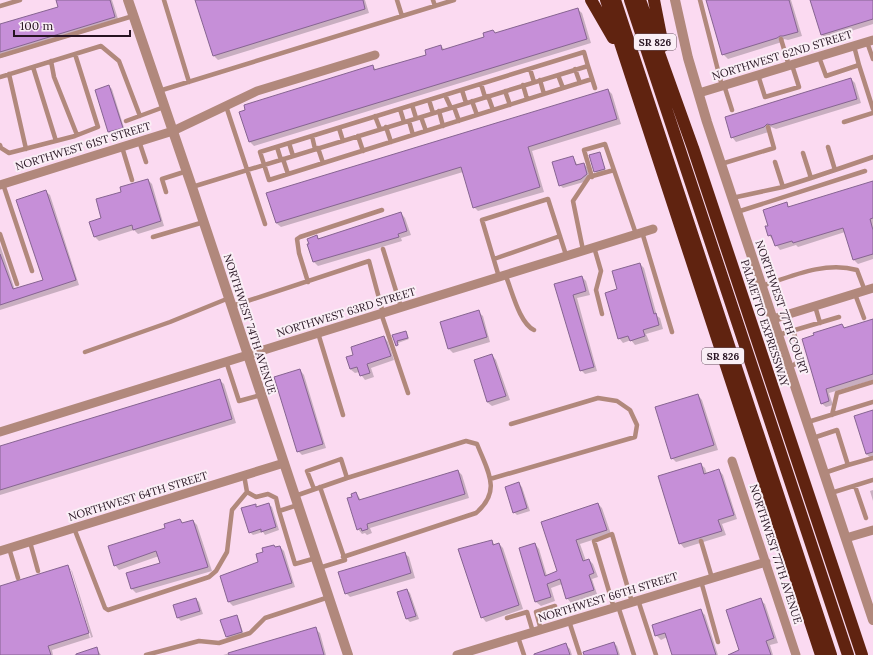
<svg xmlns="http://www.w3.org/2000/svg" width="873" height="655" font-family="Lora,serif">
<style>
.shadow{fill:#0003;fill-rule:evenodd}
.building{fill:#c68fd8;stroke:#866491}
.lines{fill:none;stroke-linecap:round;stroke-linejoin:round}
.service{stroke:#b1887c;stroke-width:4.5}
.minor{stroke:#b1887c;stroke-width:9}
.tertiary{stroke:#b1887c;stroke-width:10}
.motorway{stroke:#602310;stroke-width:12}
.labels{text-anchor:middle;stroke-width:4;stroke-linejoin:round;paint-order:stroke}
.shield{fill:#faeff6;stroke:#665561;stroke-width:1}
.shield-label{font-size:10px;font-weight:bold;fill:#261321}
.street-label{font-size:11px;fill:#261321;stroke:#faeff6}
</style>
<rect width="100%" height="100%" fill="#fbdaf1"/>
<path class="shadow" d="M57,0H112L119,22L0,58V25L59,8Z
M196,0H365L369,13L218,60L214,56Z
M707,0H791L802,36L788,40L784,39L782,42L728,59L723,54Z
M811,0H873V24L826,39L822,35Z
M577,9L582,13L591,43L254,146L250,142L373,66L377,71L428,55L441,46L445,50L485,38L493,31L496,34Z
M851,79L855,83L861,103L776,129L771,127L769,132L736,142L732,137Z
M109,86L112,89L125,131L112,135L109,132L96,90Z
M608,90L612,94L621,124L532,151L544,192L478,211L474,207L463,172L281,227L276,223L268,194Z
M599,153L606,171L597,173L595,171Z
M573,157L578,166L584,164L587,167L590,177L584,182L563,188L560,185Z
M148,180L152,184L164,226L138,234L134,230L99,241L95,237L90,222L102,219L121,192Z
M873,182V259L858,264L854,260L845,232L798,247L796,245L780,250L769,235L770,226L786,204L790,208Z
M45,191L50,195L79,285L0,310V245L15,290L44,281Z
M401,213L405,218L411,235L401,238L402,241L318,266L314,262L308,245L317,237L320,240Z
M640,264L644,268L657,316L660,318L663,329L646,334L649,341L635,345L631,340L623,343L619,338L618,290Z
M582,277L586,281L590,295L577,298L597,371L585,374L581,370L556,285Z
M478,312L483,316L490,342L453,353L449,349Z
M873,320V380L829,393L833,405L826,407L821,403L842,325L846,329Z
M406,332L409,339L398,343L399,347L394,335Z
M384,337L388,342L394,360L371,368L374,377L365,380L359,372L355,373L350,369L347,358L355,355Z
M492,355L496,360L510,400L492,406L487,402Z
M300,370L304,375L326,448L302,455L298,451Z
M219,380L224,384L236,423L0,495V447Z
M698,395L702,400L718,450L676,462L672,458Z
M873,411V457L871,458L866,454Z
M700,464L705,468L707,474L719,470L723,475L737,519L722,524L726,535L684,548L680,543Z
M458,471L462,475L469,498L370,528L372,533L367,535L365,533L362,534L358,529L353,498L356,493L361,500Z
M519,484L522,487L530,511L517,515L514,512Z
M873,490V501L870,491Z
M268,504L272,507L279,530L265,535L263,532L253,535L250,532L255,505L258,508Z
M598,504L602,508L611,534L580,544L586,561L589,560L593,564L598,577L592,579L597,594L571,603L567,598L562,584L551,588L555,601L541,606L536,602L535,544L539,549L547,576L558,572L542,522Z
M180,520L183,524L193,521L197,525L212,571L136,593L132,589L127,574L161,564L159,556L119,570L115,565Z
M492,541L495,545L499,544L503,548L523,609L486,622L482,617L459,549Z
M280,547L284,551L295,587L233,606L229,602L260,563L276,548Z
M404,553L409,557L415,578L350,597L346,593Z
M68,567L72,571L93,637L52,650L53,655H0V587ZM69,570H71L91,637L90,638Z
M407,590L410,593L419,619L410,622L407,619L399,593Z
M196,599L199,602L203,614L181,621L178,618Z
M760,600L765,604L778,643L770,645L773,655H728L740,651Z
M700,610L705,615L718,655H673L667,637L661,640L656,635Z
M236,616L239,620L244,635L229,640L226,636Z
M315,629L320,633L326,655H223Z
M614,643L617,646L620,655H585Z
M566,645L570,649L572,655H544Z
M96,648L101,655H74Z"/>
<path class="building" d="M56,0H110L115,17L0,52V24L58,7Z
M195,0H363L365,9L213,56Z
M706,0H789L798,32L783,36H780L777,38L722,55Z
M810,0H873V19L821,35Z
M578,8L587,39L249,142L239,112L245,110L244,105L373,65L374,70L426,55L425,50L441,45L442,50L484,37L483,33L493,30L495,33Z
M851,78L857,99L771,125L767,124L764,127L731,138L725,117Z
M109,85L123,128L108,132L95,90Z
M608,89L617,119L528,147L540,187L473,208L461,167L276,223L266,193Z
M600,152L605,169L594,172L589,155Z
M573,156L576,165L584,163L587,174L581,179L559,186L552,162Z
M148,179L161,221L133,230L132,225L94,237L89,222L101,218L96,199L121,192L120,187Z
M873,181V218L870,219L873,230V254L853,260L843,228L793,243L792,241L775,246L771,235L768,236L765,226H768L763,210L787,202L788,207Z
M46,190L76,280L0,305V254L13,289L43,280L16,200Z
M401,212L407,231L398,234L399,237L313,262L307,244H309L307,239L317,235L318,239Z
M640,263L654,314L656,313L659,325L643,330L645,336L630,341L628,336L618,339L605,293L617,289L612,271Z
M582,276L586,291L573,295L594,367L580,371L554,284Z
M479,310L487,337L448,349L440,322Z
M873,319V374L826,389L829,401L821,404L802,339L814,335L813,333L842,324L844,328Z
M406,331L408,338L397,341L398,345L396,346L392,335Z
M384,336L391,356L367,364L370,373L360,376L357,367L350,369L346,357L353,355L351,347Z
M492,354L506,396L487,402L474,360Z
M300,369L323,444L297,452L274,377Z
M220,379L232,419L0,490V446Z
M698,394L714,445L671,459L655,407Z
M873,410V452L866,454L854,416Z
M701,463L704,474L719,469L734,515L718,520L722,531L679,544L658,476Z
M458,470L465,494L367,524L368,529L362,531L361,528L357,530L347,498L352,497L351,494L356,492L359,500Z
M519,482L527,508L513,513L505,487Z
M269,503L276,527L261,532V529L249,533L241,508L256,504V507Z
M598,503L607,530L576,540L583,561L589,559L594,573L589,575L594,590L566,599L560,579L547,584L551,597L535,602L519,548L535,543L545,576L557,571L541,522Z
M180,519L182,523L193,520L208,567L131,589L126,573L160,563L156,551L114,566L108,546L165,528L164,524Z
M492,540L493,545L499,543L519,605L481,618L458,549Z
M274,545L275,547L280,546L292,583L228,602L220,576L258,562L256,554L263,552L262,548Z
M405,552L411,573L345,594L338,572Z
M68,565L89,633L48,646L51,655H0V586Z
M407,589L416,616L406,619L397,592Z
M196,598L200,611L177,618L173,605Z
M761,598L774,638L766,641L771,655H728L739,650L726,610Z
M701,609L716,655H672L665,633L655,636L652,625Z
M237,615L242,632L226,637L220,620Z
M316,627L324,655H229L228,653Z
M614,642L618,655H584L583,652Z
M566,643L570,655H534V654Z
M97,647L99,655H76V654Z"/>
<g class="lines">
<path class="service" d="M164,0L189,82
M397,0L402,16
M433,0L435,6
M700,0L722,86
M0,6L20,0
M781,39L789,66
M867,42L873,59
M0,56L133,16
M819,57L826,76L859,65L854,46
M51,61L54,77L77,135
M859,65L873,109
M588,66L584,52L260,152L269,180L592,79
M33,67L56,141
M530,69L534,82
M575,69L580,83
M9,74L26,149
M558,75L563,88
M758,75L765,97L799,87L792,65
M0,77L101,46L119,61L140,116
M540,80L544,94
M481,84L485,97
M523,85L527,99
M724,85L732,110
M462,90L466,103
M159,91L454,0
M505,91L510,105
M445,95L451,108
M488,96L493,110
M429,100L433,113
M472,101L477,115
M412,105L416,118
M226,106L265,224
M454,107L459,121
M400,109L404,122
M439,111L443,126
M375,116L380,129
M421,117L426,131
M126,121L164,107
M409,121L413,135
M844,122L873,113
M386,127L391,142
M339,128L343,141
M312,136L315,149
M358,136L363,151
M139,141L146,162
M289,143L293,156
M0,145L1,148L9,153L75,136L98,127L75,54
M122,147L132,180
M277,147L281,160
M318,148L323,163
M283,159L288,174
M721,164L774,148L768,127
M835,170L873,157
M592,177L584,150L605,144L636,234
M811,178L835,170L828,147
M3,184L32,271
M192,187L588,66L595,88
M783,187L811,178L803,153
M166,192L162,179L187,171
M732,198L783,187L775,162
M737,212L865,171
M642,232L672,332
M0,234L17,284
M153,237L204,222
M594,247L601,271L596,290L602,314
M383,249L401,307
M583,250L573,201L589,177L614,170
M494,259L560,236
M505,274C512,290 519,323 534,330
M499,277L482,220L548,199L566,255
M308,282L299,253L297,239L300,237L382,210
M762,286C792,276 825,261 857,270L865,291
M855,294L864,318
M232,306L369,261L383,313
M815,306L820,323
M381,313L408,393
M318,333L343,415
M778,335L839,317
M85,352L170,322L229,298
M226,361L239,401L261,395
M790,367L802,360L793,330
M832,415L837,393L873,382
M808,422L873,402
M813,438L837,430L848,465L824,473
M848,465L873,458
M244,475L247,492L256,497L268,494L276,498L279,511
M490,479L635,437L637,425L630,410L617,401L598,398L511,424
M855,486L866,518
M831,493L873,480
M295,496L347,478L341,459L307,471L314,489
M298,505L279,511L295,564L316,558
M74,528L105,608L108,610L209,577L216,571L227,552L232,510L247,492
M701,541L712,578
M30,542L38,571
M9,548L18,578
M343,557L476,513C502,491 488,472 477,444L466,441L347,478
M319,568L345,560L320,487
M701,581L718,642
M638,600L656,655
M618,606L634,655
M614,608L594,541L612,534L632,602
M507,618L527,612L533,632
M569,621L580,655
M541,630L536,612L555,606
M518,637L524,655
M146,655L199,641L219,643L250,633L265,618L329,597"/>
<path class="minor" d="M699,93L873,40
M0,185L173,131L257,91L375,55
M773,319L873,288
M0,432L653,229
M732,461L796,655
M846,538L873,530
M0,551L284,463
M457,655L766,562"/>
<path class="tertiary" d="M128,0L192,187L348,655
M675,0L688,58L707,122L873,620"/>
<path class="motorway" d="M591,0L613,38
M606,0L821,655
M615,0L831,655
M630,0L848,655
M640,0L693,148L862,655
M654,0L663,46"/>
</g>
<g class="labels">
<g class="shield">
<rect x="634" y="34" width="42" height="16" rx="3"/>
<rect x="702" y="348" width="42" height="16" rx="3"/>
</g>
<g class="shield-label">
<text x="655" y="46">SR 826</text>
<text x="723" y="360">SR 826</text>
</g>
<g class="street-label">
<text transform="translate(782 55) rotate(-17)" y="4">NORTHWEST 62ND STREET</text>
<text transform="translate(83 146) rotate(-17)" y="4">NORTHWEST 61ST STREET</text>
<text transform="translate(782 307) rotate(71)" y="4">NORTHWEST 77TH COURT</text>
<text transform="translate(346 312) rotate(-17)" y="4">NORTHWEST 63RD STREET</text>
<text transform="translate(765 323) rotate(72)" y="4">PALMETTO EXPRESSWAY</text>
<text transform="translate(250 324) rotate(72)" y="4">NORTHWEST 74TH AVENUE</text>
<text transform="translate(138 496) rotate(-17)" y="4">NORTHWEST 64TH STREET</text>
<text transform="translate(776 554) rotate(72)" y="4">NORTHWEST 77TH AVENUE</text>
<text transform="translate(608 597) rotate(-17)" y="4">NORTHWEST 66TH STREET</text>
</g>
</g>
<path d="M14 30v6h116v-6" fill="none" stroke="#261321" stroke-width="2"/>
<text x="20" y="30" font-size="12" fill="#261321" stroke="#faeff6" stroke-width="3" paint-order="stroke">100 m</text>
</svg>
